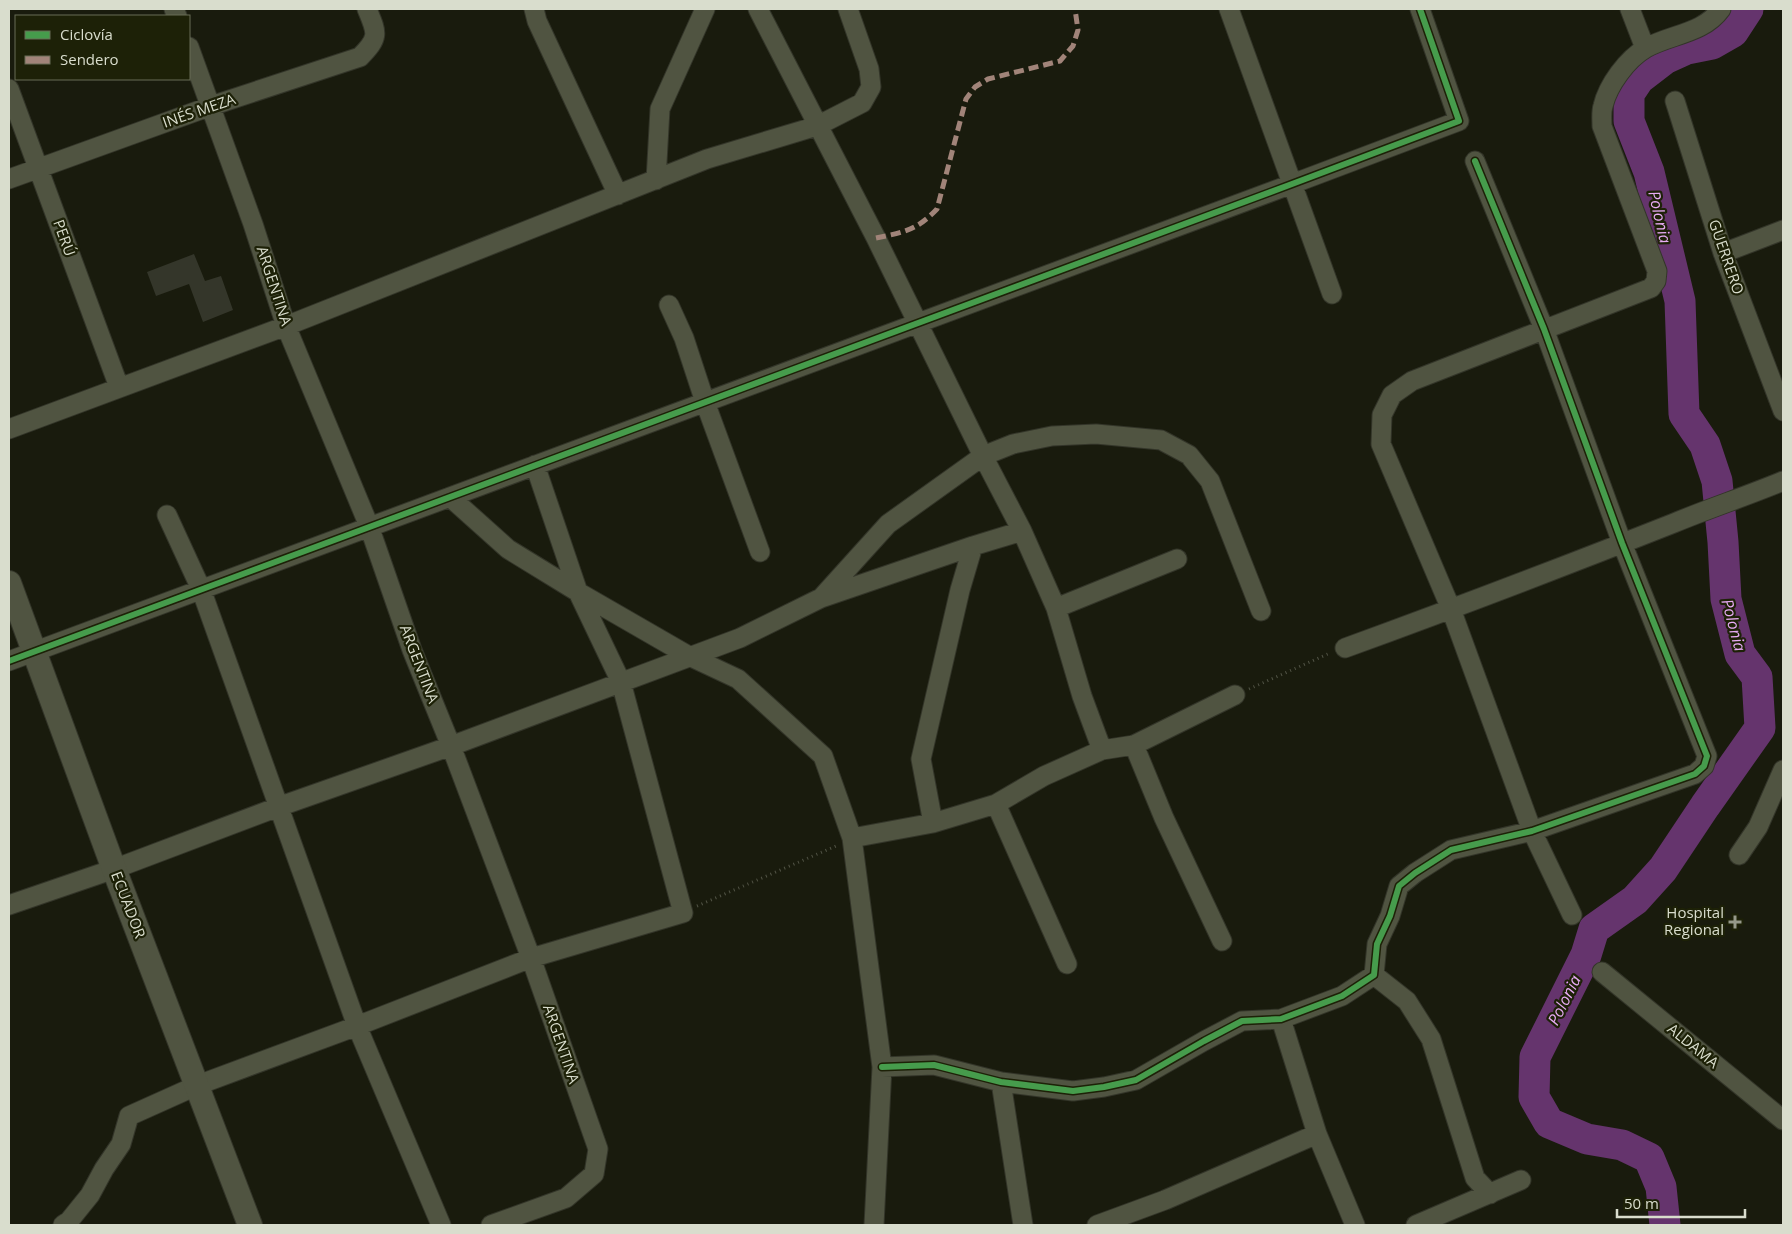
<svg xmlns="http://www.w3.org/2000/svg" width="1792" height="1234" font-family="'Open Sans',sans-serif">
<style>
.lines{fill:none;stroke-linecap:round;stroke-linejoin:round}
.river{stroke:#65346d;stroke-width:31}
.building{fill:#34362a}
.minor-casing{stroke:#333529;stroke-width:21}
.tertiary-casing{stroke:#333529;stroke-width:26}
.path{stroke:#525446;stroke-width:3;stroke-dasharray:1 4;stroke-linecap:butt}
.minor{stroke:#505441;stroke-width:19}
.tertiary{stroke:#505441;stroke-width:24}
.quiet{stroke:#a18479;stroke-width:5;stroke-dasharray:10 5;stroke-linecap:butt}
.cycleway-casing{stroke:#1d2107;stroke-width:9}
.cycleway{stroke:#469c4c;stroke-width:6}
.poi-dot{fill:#96998a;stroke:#1d2107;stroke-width:2}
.labels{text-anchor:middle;stroke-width:4.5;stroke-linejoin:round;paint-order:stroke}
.street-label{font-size:15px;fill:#d9ddcd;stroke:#1d2107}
.poi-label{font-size:15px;fill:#d9ddcd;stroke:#1d2107;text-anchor:end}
.water-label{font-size:16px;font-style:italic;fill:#e7abf4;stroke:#1d2107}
</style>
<rect width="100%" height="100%" fill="#191b0d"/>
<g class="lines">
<path class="river" d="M1665,1225L1661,1187L1649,1158L1622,1145L1587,1139L1549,1123L1534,1097L1535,1057L1586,955L1594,929L1635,900L1663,869L1705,806L1760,728L1757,677L1740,654L1726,599L1723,542L1717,481L1705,445L1684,414L1680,301L1649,172L1629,121V94L1639,79L1665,59L1687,49L1712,44L1733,32L1748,9"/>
</g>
<path class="building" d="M194,254L205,281L221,276L233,310L203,322L189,284L156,296L147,272Z"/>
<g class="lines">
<defs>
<path id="minor" d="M174,9L177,16
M534,9L537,21L618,195
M758,9L876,238L983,456L1022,531L1056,608L1082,696L1102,750
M1229,9L1332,294
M1630,9L1645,48
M189,47L253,224L286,326L369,526L412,650L451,746L531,958L598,1149L594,1174L566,1198L491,1225
M9,89L119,387
M1675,101L1723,253L1783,411
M9,179L211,106L360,57C380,37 377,33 367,9
M656,180L660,109L705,9
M1723,253L1783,230
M669,305L684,338L705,402L760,552
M9,429L286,326L707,159L817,126L862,103L871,87L869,69L848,9
M450,497L508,549L578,592L689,656L738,679L823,756L852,838L882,1067L874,1225
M167,515L201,589L357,1026L441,1225
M822,597L888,524L983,456L1013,444L1052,436L1096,434L1161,440L1189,455L1210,481L1261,611
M1056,608L1177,559
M1345,648C1455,608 1565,566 1674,523C1710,508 1747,496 1783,481
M9,661L1292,184L1459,121L1420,9
M1134,745L1164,818L1222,941
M996,804L1067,964
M933,823L921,759L960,590L973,546L1022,531
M852,838L933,823L996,804L1044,776L1102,750L1134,745L1235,695
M1739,855L1758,827L1783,770
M9,905L114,869L278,807L451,746L740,638L821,598L973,546
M1572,915L1532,831L1451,609L1381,444L1382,415L1392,395L1412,381L1651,288L1656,281L1657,271L1602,126C1602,119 1601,112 1603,106C1608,85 1627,59 1646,48C1671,34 1703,34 1721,9
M1602,972L1783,1120
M1374,975L1407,1001L1431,1039L1475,1178L1490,1194
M1281,1019L1317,1134L1355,1225
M882,1067L934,1065L1001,1082L1073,1091L1104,1087L1136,1080L1204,1041L1242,1021L1281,1019L1342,996L1374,975L1377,944L1390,916L1399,886L1415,873L1451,850L1532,831L1695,774L1704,766L1707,756L1622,543L1544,329L1475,161
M1001,1082L1023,1225
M63,1225L69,1221L90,1195L104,1169L121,1144L129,1116L198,1085L357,1026L531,958L683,913L621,682L578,592L535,465
M1097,1225L1165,1200L1317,1134
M1416,1225L1521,1180"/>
<path id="tertiary" d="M9,583L114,869L250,1225"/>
</defs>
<use href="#minor" class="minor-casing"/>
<use href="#tertiary" class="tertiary-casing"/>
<path class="path" d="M1249,689L1330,653
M697,906L836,846"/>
<use href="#minor" class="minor"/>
<use href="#tertiary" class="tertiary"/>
<path class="quiet" d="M876,238C904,232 916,231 937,209L966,99L975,87L988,79L1060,61L1073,46L1078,30L1075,9"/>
<defs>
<path id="cycleway" d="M9,661L1292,184L1459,121L1420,9
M882,1067L934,1065L1001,1082L1073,1091L1104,1087L1136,1080L1204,1041L1242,1021L1281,1019L1342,996L1374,975L1377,944L1390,916L1399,886L1415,873L1451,850L1532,831L1695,774L1704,766L1707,756L1622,543L1544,329L1475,161"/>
</defs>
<use href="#cycleway" class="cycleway-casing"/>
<use href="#cycleway" class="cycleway"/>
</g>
<path class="poi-dot" d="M1732.5 914.5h5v5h5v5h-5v5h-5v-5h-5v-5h5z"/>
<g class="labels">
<g class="street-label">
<text transform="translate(199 111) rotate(-19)" y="5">INÉS MEZA</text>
<text transform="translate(64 238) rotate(70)" y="5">PERÚ</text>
<text transform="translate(1726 257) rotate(71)" y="5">GUERRERO</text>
<text transform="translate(274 286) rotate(72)" y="5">ARGENTINA</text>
<text transform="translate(419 664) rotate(69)" y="5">ARGENTINA</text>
<text transform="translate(128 905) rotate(69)" y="5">ECUADOR</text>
<text transform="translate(561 1044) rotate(71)" y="5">ARGENTINA</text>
<text transform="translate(1693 1046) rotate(39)" y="5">ALDAMA</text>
</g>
<g class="poi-label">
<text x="1724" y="918">Hospital<tspan x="1724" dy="17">Regional</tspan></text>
</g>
<g class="water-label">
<text transform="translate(1660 217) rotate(77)" y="6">Polonia</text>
<text transform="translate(1734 625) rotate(75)" y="6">Polonia</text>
<text transform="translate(1564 1000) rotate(-63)" y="6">Polonia</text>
</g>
</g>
<rect width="1792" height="1234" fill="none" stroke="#d9ddcd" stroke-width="20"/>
<rect x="15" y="15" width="175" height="65" fill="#1d2107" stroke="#686c56"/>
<rect x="25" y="31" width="25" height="8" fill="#469c4c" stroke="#686c56"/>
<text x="60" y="40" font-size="15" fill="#d9ddcd">Ciclovía</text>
<rect x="25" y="56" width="25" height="8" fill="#a18479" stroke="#686c56"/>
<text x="60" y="65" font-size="15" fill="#d9ddcd">Sendero</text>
<path d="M1617 1209v8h128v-8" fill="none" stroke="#d9ddcd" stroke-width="2.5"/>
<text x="1624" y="1209" font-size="15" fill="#d9ddcd" stroke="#1d2107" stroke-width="4" paint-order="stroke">50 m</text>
</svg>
